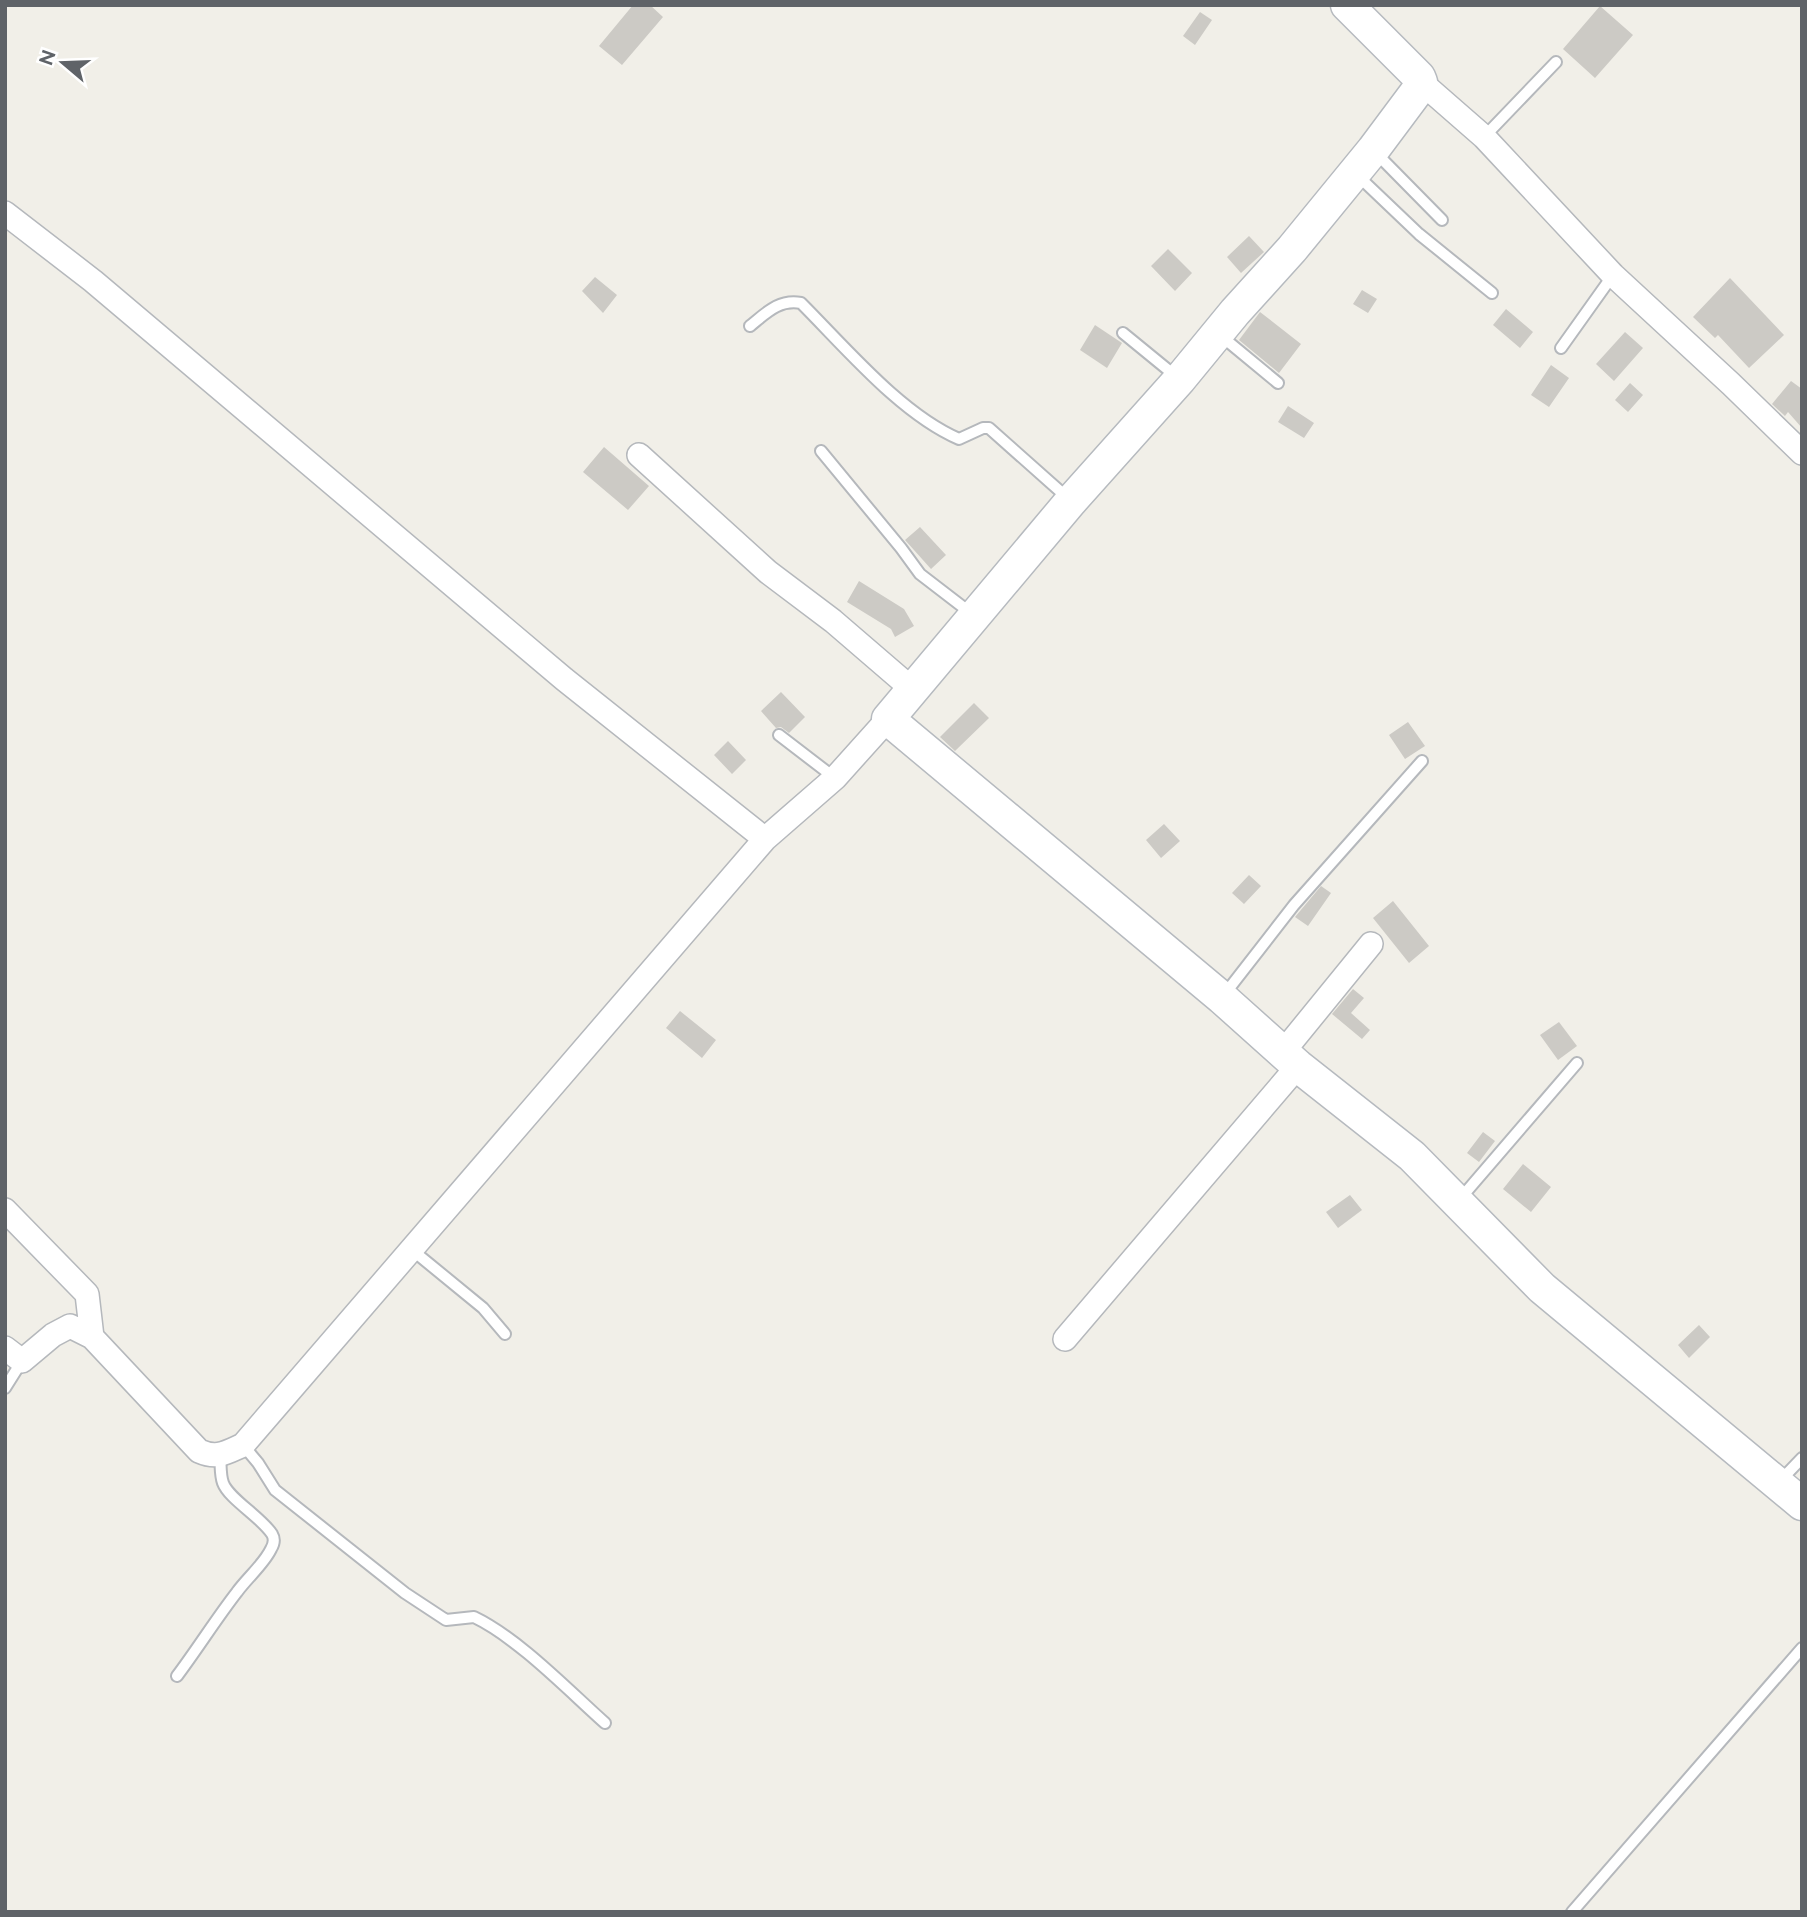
<svg xmlns="http://www.w3.org/2000/svg" width="1807" height="1917" font-family="Raleway,sans-serif">
<style>
.building{fill:#cccac5}
.lines{fill:none;stroke-linecap:round;stroke-linejoin:round}
.lane-casing{stroke:#b5b8bc;stroke-width:14}
.street-casing{stroke:#b5b8bc;stroke-width:26}
.secondary-casing{stroke:#b6babf;stroke-width:35}
.lane{stroke:#fff;stroke-width:10}
.street{stroke:#fff;stroke-width:23}
.secondary{stroke:#fff;stroke-width:32}
</style>
<rect width="100%" height="100%" fill="#f1efe8"/>
<path class="building" d="M633,5H650L663,17L622,65L599,46Z
M1600,6L1633,35L1595,78L1563,49Z
M1200,12L1212,20L1195,45L1183,36Z
M1249,236L1264,252L1241,273L1227,257Z
M1168,249L1192,273L1175,291L1151,266Z
M595,277L617,295L603,313L582,291Z
M1730,278L1784,335L1749,368L1718,335L1715,338L1693,317Z
M1362,290L1377,299L1368,313L1353,304Z
M1506,309L1533,332L1520,348L1493,325Z
M1260,312L1301,344L1279,373L1239,340Z
M1095,325L1122,343L1107,368L1080,350Z
M1625,332L1643,348L1614,381L1596,364Z
M1551,365L1569,378L1549,407L1531,395Z
M1791,381L1802,389V428L1788,412L1785,416L1772,404Z
M1630,383L1643,395L1628,412L1615,400Z
M1288,406L1314,423L1304,438L1278,422Z
M604,447L649,486L628,510L583,472Z
M920,527L946,555L931,569L905,540Z
M859,581L904,609L914,626L895,637L891,629L847,602Z
M781,692L805,717L789,733L781,727L776,728L761,711Z
M974,703L989,718L955,751L940,737Z
M1408,722L1425,746L1405,759L1389,735Z
M728,741L746,760L732,774L714,755Z
M1164,824L1180,841L1161,858L1146,840Z
M1249,875L1261,886L1244,904L1232,893Z
M1321,886L1331,893L1308,926L1295,917Z
M1393,901L1429,946L1409,963L1373,918Z
M1353,989L1364,998L1351,1013L1370,1030L1362,1039L1332,1014Z
M680,1011L716,1040L702,1058L666,1028Z
M1559,1022L1577,1046L1558,1060L1540,1035Z
M1483,1132L1495,1141L1479,1162L1467,1153Z
M1523,1164L1551,1187L1531,1212L1503,1189Z
M1350,1195L1362,1210L1338,1228L1326,1212Z
M1699,1325L1710,1337L1689,1358L1678,1345Z"/>
<g class="lines">
<defs>
<path id="lane" d="M1484,137L1556,62
M1375,152L1442,220
M1356,174L1419,234L1492,293
M750,326C766,313 779,299 801,303C846,348 901,414 959,439L983,428H989L1070,500
M1123,333L1178,378
M1220,335L1278,383
M1561,348L1613,275
M821,451L901,548L920,574L972,614
M779,735L835,778
M1224,995L1294,905L1422,761
M1460,1199L1577,1063
M411,1249L483,1308L505,1334
M5,1388L22,1361
M243,1445L258,1463L275,1490L405,1593L446,1620L474,1617C518,1638 568,1690 605,1723
M1779,1482L1802,1458
M177,1676C198,1648 216,1619 237,1592C247,1578 264,1564 271,1549C274,1544 275,1539 272,1534C261,1517 229,1499 223,1483C220,1475 221,1465 220,1456
M1572,1912L1802,1648"/>
<path id="street" d="M1421,82L1484,137L1613,275L1731,384L1802,453
M5,213L93,281L564,679L765,839
M639,455L768,572L833,621L912,689
M1283,1052L1371,944
M5,1210L87,1294L92,1337
M1065,1339L1298,1066
M5,1348L22,1361L53,1335L70,1326L92,1337L199,1451C217,1459 225,1453 243,1445L765,839L835,778L888,719"/>
<path id="secondary" d="M1347,5L1419,77L1421,82L1420,87L1373,150L1292,249L1235,312L1180,379L1071,501L888,719L1222,998L1298,1066L1412,1156L1542,1288L1802,1504"/>
</defs>
<use href="#lane" class="lane-casing"/>
<use href="#street" class="street-casing"/>
<use href="#secondary" class="secondary-casing"/>
<use href="#lane" class="lane"/>
<use href="#street" class="street"/>
<use href="#secondary" class="secondary"/>
</g>
<rect width="1807" height="1917" fill="none" stroke="#5f6368" stroke-width="14"/>
<g transform="translate(63 63) rotate(289)" stroke="#ffffff" stroke-width="5" paint-order="stroke">
<path d="M0-5L12 26L0 18L-12 26Z" fill="#5f6368"/>
<text y="-10" font-size="19" font-weight="bold" text-anchor="middle" fill="#5f6368">N</text>
</g>
</svg>
